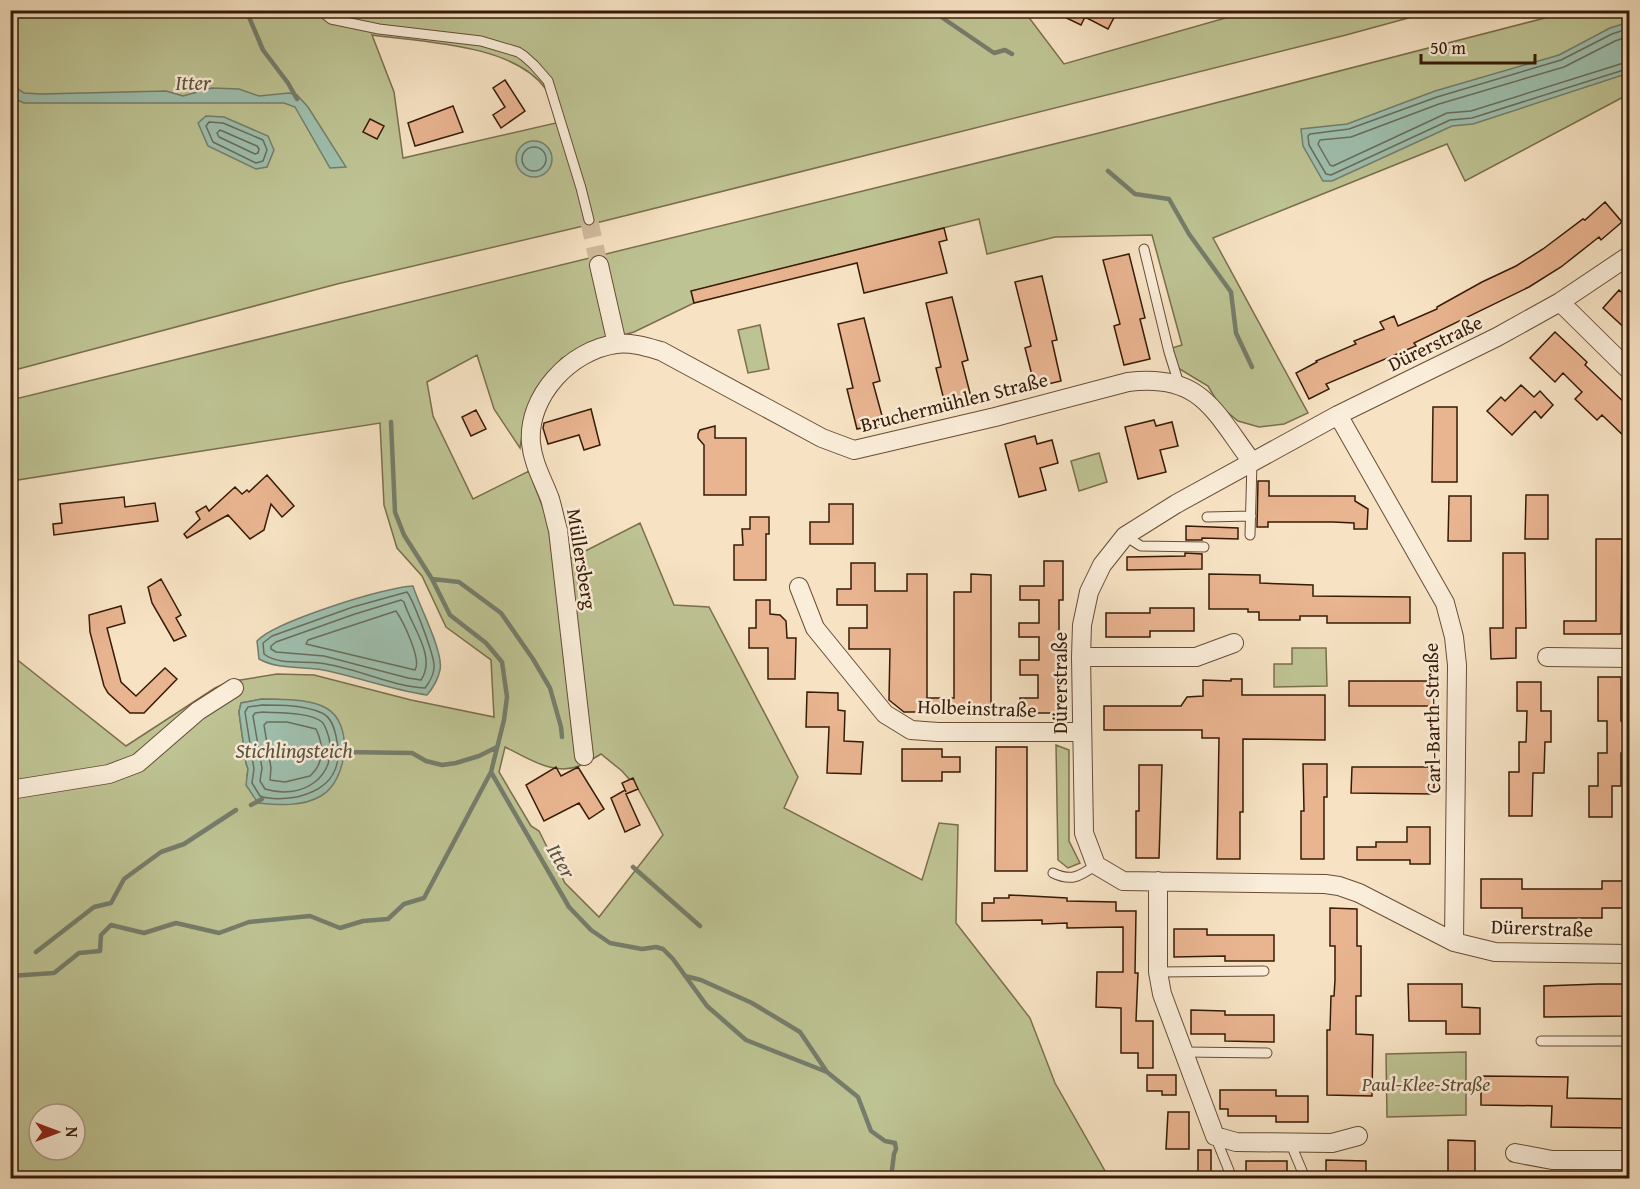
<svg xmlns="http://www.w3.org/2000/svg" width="1640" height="1189" font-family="'Gentium Book Plus',serif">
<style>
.green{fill:#bec393;stroke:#7a6f4c;stroke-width:1.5;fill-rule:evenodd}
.water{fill:#9ebfae;stroke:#757d6b;stroke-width:1.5}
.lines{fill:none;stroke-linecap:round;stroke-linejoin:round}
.shore{stroke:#6a6d5a;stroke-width:1.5}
.stream{stroke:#757d6b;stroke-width:4.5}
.building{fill:#e9b490;stroke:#371b06;stroke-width:1.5}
.street-tunnel{stroke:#d1bb9e;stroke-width:18;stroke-dasharray:18 9;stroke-linecap:butt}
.lane-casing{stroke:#674d36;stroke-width:11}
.street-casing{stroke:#674d36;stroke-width:20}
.lane{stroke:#faedd9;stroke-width:9}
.street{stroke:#faedd9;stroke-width:18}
.labels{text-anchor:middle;stroke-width:5;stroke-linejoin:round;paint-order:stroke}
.street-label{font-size:20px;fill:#371b06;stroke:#faedd9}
.park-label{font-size:20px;font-style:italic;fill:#604d30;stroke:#faedd9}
.water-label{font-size:21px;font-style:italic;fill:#5b5441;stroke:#faedd9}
</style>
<rect width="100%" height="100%" fill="#f7e3c4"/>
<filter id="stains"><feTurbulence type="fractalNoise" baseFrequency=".00333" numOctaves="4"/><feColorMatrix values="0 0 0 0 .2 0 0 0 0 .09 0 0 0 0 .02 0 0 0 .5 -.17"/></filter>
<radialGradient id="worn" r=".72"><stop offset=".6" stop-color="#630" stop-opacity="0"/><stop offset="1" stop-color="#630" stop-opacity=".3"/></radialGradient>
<path class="green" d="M11,11H1024L1064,64L1250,11H1434L1346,35L596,223L337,284L11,371ZM372,35C422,42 513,44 545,88C551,97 553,113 556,123L403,158L394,92Z
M1572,11H1629V94L1465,181L1447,144L1213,238L1308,413L1284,424L1259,427L1238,421L1220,406L1208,386L1178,368L1172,348L1182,345L1152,235L1055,237L987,254L979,219L692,291L694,303L634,332L602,341L562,358L541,383L526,410L520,448L494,409L477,355L427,382L433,416L473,499L529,471L548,521L554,567L640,523L674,605L709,607L798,777L784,808L922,880L939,823L958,825L956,923L1030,1018L1055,1083L1109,1178H11L10,654L126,746L215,688L228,682L277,674L314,675L411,700L494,717L491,660L446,627L422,576L397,548L384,505L380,423L11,481V400L1099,133ZM262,699C281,700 322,699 334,715C341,724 342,737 345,747L247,776L248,769L246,763L239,712L241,703ZM505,747C528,758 553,776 579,766C587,763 594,758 601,754L622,771L638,789L663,835L599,917L565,883L539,831L531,826L499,772ZM39,1114H75V1150H39Z
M760,325L769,369L748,373L738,330Z
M1099,453L1107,482L1079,491L1071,461Z
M1292,648H1326L1327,686L1274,687V664H1292Z
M1056,745L1069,750V841L1080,863L1068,868L1058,860Z
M1466,1052V1115L1387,1117L1386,1054Z"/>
<path class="water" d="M1629,22V73L1473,124L1452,126L1332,181H1323L1303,146L1301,129L1347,124L1435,91L1559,55L1610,28Z
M10,84L24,93L41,94L166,91L183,96L212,88L239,89L259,96L289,93L297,95L308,107L346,167L330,168L295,107L284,103H24L11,97Z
M206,116L224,117L268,136L274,150L267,167L256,169L208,146L198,123Z
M516 159a18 18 0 1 1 36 0a18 18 0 1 1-36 0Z
M413,586C419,606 444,652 440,670C438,679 433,688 427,695C392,690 358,677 323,670C301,666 279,670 259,659L257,641C274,622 385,587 413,586Z
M262,699C282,700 308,698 326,708C354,723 348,780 321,796C302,807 279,805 258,803L246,785L248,769L246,763L239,712L241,703Z"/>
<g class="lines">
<path class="shore" d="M1630,28L1612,34L1561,60L1437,97L1349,129L1310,134L1308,136L1309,145L1326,174L1331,175L1450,120L1472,118L1630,68
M1630,36L1615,41L1564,67L1439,104L1351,137L1320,140L1318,144L1330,165L1333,166L1447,113L1471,111L1630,61
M209,122L223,123L263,140L267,150L263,161L256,163L213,142L206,126Z
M220,130L257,146L259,149L258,153L255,154L219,137L217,133Z
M522 159a12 12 0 1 1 24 0a12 12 0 1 1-24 0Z
M407,592C413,600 435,656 434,667C434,674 429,683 425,688C389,686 355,667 319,663C302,661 278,665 264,654L263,643L272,636L353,607Z
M401,600L404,602C411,626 437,656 421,680L408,678L324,656L276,652L271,649V646L276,642L355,614Z
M396,611C403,621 422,660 415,670L306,644L308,640Z
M262,705C281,705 304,705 322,713C331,717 334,727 336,736C344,770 330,789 297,797C285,799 271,800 260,796L252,783L254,769L245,712L248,707Z
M263,712C277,713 310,712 322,722C326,726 327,732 329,738C338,779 300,800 265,789L260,781L262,768L253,716L255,713Z
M267,722H287L316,729C324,746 324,763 310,776L285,782L270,780L271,768L264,725Z"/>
<path class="stream" d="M246,10L263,50L288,83L297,99
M931,10L994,53L1005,50L1012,54
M1108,171L1135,194L1169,199L1189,234L1231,292L1236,333L1252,367
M391,422L395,512L404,535L432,579L450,615L486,643L502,662L507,697L504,720L491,772L569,907L591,930L610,943L642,949L656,947L663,949L673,959L707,1006L746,1040L827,1072L858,1097L871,1131L885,1141L895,1143L896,1149L894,1154L891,1178
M432,579L459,582L501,613L533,659L550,688L561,727L562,737
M341,752L412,753L426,761L442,765L456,763L479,756L497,747
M251,805L262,799
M633,867L700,926
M36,952L94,907L111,903L124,879L161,852L184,844L236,810
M10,976L54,973L79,953L100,951L101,935L111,925L144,933L176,923L219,933L249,922L310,916L340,928L363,921L388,919L404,904L424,898L491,772
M685,976L701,980L752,1003L800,1032L827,1072"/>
</g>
<path class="building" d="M1050,10H1118L1108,29L1085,17L1081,25Z
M505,80L525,111L501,128L493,115L505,107L493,88Z
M453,106L463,132L415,146L408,123Z
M370,119L384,126L377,139L363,132Z
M1605,202L1622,222L1601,240L1599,237L1561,267L1529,287L1414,343L1416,346L1326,384L1329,389L1309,399L1296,373L1317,362L1316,361L1356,344L1354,341L1384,329L1380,322L1394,316L1398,326L1437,309V307L1482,282L1516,266L1543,249L1583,219L1585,220Z
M944,228L947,240L939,242L947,273L864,293L857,263L694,303L691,291Z
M1129,254L1145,318L1140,319L1150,359L1124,365L1114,326L1120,324L1103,260Z
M1042,276L1057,340L1052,341L1061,381L1035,387L1025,348L1031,346L1015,282Z
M1619,290L1629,299V332L1603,308Z
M952,297L968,360L962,362L972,401L946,408L936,368L941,367L926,303Z
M864,318L880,381L873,383L884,423L857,429L847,389L853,388L838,324Z
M1555,332L1587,362L1585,365L1629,407V441L1602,415L1597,420L1575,399L1582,392L1563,373L1555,382L1530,358Z
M1521,385L1534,397L1540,391L1553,405L1541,418L1535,411L1512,435L1487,411L1501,397L1505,401Z
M1433,407H1457V482H1432Z
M591,409L600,445L584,450L579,435L548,444L543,428L544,423Z
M476,410L486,429L471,436L462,417Z
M1154,420L1156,426L1172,422L1178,446L1160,450L1166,472L1138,479L1125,427Z
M715,426V438H746V495H704V445L698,438V434L700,430Z
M1035,436L1037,444L1052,440L1058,463L1040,468L1046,490L1019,497L1005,444Z
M267,475L294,506L282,517L271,504L264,530L250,539L228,515L187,538L184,534L200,519L196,512L206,506L209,511L235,487L242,494L247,490L249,492Z
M1258,481H1269V496H1355V501L1368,509L1367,529H1354V523L1333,522H1268V527H1257Z
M1526,495H1548V539H1525Z
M1449,496H1471V541H1448Z
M124,497L125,507L155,503L158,521L54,535L53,524L62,523L60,504Z
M829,504H853V544H810V522H829Z
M750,517H769V534H766V580H734V545H743L742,529H750Z
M1186,526L1238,528V539L1202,538V540H1186Z
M1596,539H1622L1621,634H1564V621H1596Z
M1185,553L1202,554V569L1127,570V557L1185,556Z
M1503,553H1525L1526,628H1516V658L1491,659L1490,628H1503Z
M1044,561H1063V600H1059V713H1020V698H1038V675H1020V660H1039V637H1019V623H1039V600H1020V586H1044Z
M851,563H875V591H907V574H927V698H954V592H971V574L991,575V712H904L889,700L890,649H849V628H867V605H837V589H851Z
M1209,574L1260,575V583L1313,585V596L1410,597V623H1327V616H1300V620H1259V612H1248V609H1209Z
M161,579L181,615L176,618L186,636L174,641L152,603L148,587Z
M756,600H770V614L780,615L786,621L787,638H796L795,679H768V648H749V628H756Z
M121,606L125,623L107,628L121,682L136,696L165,668L177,679L144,713H130L108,693L104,686L90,632L89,615Z
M1150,608H1194V631H1150V637H1106V613H1150Z
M1598,677H1621V721H1629V753H1621V786H1612V817H1589V786H1598V753H1607V721H1598Z
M1231,679H1242V695H1325V740L1243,739V812H1240V859H1217L1219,738H1202V730H1104V706H1181L1187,697L1203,696V680L1231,681Z
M1349,681H1434V706H1349Z
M1517,682H1541V711H1551V742H1545L1544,773H1533L1532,816H1509V772H1519V742H1526L1527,711H1517Z
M807,692L838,693V710L845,711L844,741L863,742L861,774L827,773L829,727H806Z
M996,747H1027V871H995Z
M902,749H942V757H960V772H942V781H902Z
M1303,764H1327V797H1324V859H1301V811H1304Z
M1139,765H1162L1159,858H1136V811H1139Z
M556,767L561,776L578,767L604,809L589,819L579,803L544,821L526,785Z
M1352,767H1434V794L1351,793Z
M633,778L638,789L626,794L640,825L625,832L611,798L625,790L626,792L622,783Z
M1407,827H1430V864H1410V860H1357V847H1376V842H1407Z
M1481,879H1522V889H1602V881H1629V908H1602V918H1522V908H1481Z
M1009,895L1067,898V901L1116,902V911H1136L1135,973H1138L1136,1021H1153V1068H1138V1053H1121V1008L1096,1007L1097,972H1123V927L1067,928V923L1042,924V920L982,921V903H994V898H1009Z
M1330,908L1357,909V946H1361V996H1356V1034L1373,1035L1372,1096L1327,1095V1030H1330L1331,996H1334L1335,980V946H1330Z
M1174,929H1207V935H1274V961H1225V956L1174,957Z
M1408,984H1462V1007L1480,1008V1034H1446V1021H1409Z
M1598,984H1629V1016L1544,1017V986Z
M1191,1010L1225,1011V1015H1274V1042L1225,1041V1034H1191Z
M1147,1075H1176V1095H1162V1091H1147Z
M1481,1076L1568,1077L1567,1098L1629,1099V1128L1551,1127L1552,1106L1481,1105Z
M1220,1090H1276V1096H1308V1122H1276V1116H1228V1109H1220Z
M1168,1112H1189V1149H1166Z
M1448,1140L1475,1141V1179H1448Z
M1198,1150H1211V1179H1198Z
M1326,1160L1366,1161V1179H1338V1173H1326Z
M1246,1161H1287V1179H1261V1173H1246Z"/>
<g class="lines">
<path class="street-tunnel" d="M589,220L599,265"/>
<defs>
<path id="lane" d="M320,10L331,19L379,29L481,41L518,52L524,56L534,65L548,81L581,188L589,220
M1144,249L1169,352L1179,384
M1207,517L1251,516
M1250,535L1252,462
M1125,536L1141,546L1204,547
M1053,873C1072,882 1080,876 1096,865
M1158,972L1264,971
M1541,1041H1630
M1184,1052L1267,1053
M1215,1136L1232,1178
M1290,1142L1305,1178"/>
<path id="street" d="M1630,255L1560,302L1497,337L1338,415L1176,504L1125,536L1102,565L1089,592L1082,625L1081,657L1084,833L1096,865L1123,881L1325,884L1339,886L1359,893L1454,942L1495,952L1630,954
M599,265L617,344
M1560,302L1630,371
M1338,415L1445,603L1454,637L1457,665L1454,942
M799,587L815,628L885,714L911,730L938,732H1082
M1081,657H1196L1234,643
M1547,657L1630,658
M584,756L558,530C555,520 553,509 550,499C543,480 533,464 531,443C527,396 571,350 616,344C631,342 647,347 661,351L822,438L854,450L995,417L1128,382C1201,373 1214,411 1252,462
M10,790L109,774L138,763L198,711L234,688
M1158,881V972L1162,994L1215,1136L1236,1142L1332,1143L1358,1136
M1515,1153L1552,1160H1630"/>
</defs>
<use href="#lane" class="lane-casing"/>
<use href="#street" class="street-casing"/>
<use href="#lane" class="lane"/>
<use href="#street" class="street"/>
</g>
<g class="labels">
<g class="street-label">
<text transform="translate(1435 343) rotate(-26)" y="7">Dürerstraße</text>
<text transform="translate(954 402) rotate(-14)" y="7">Bruchermühlen Straße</text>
<text transform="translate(582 559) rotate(81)" y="7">Müllersberg</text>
<text transform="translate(1060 683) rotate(-90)" y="7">Dürerstraße</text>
<text transform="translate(977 708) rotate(2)" y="7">Holbeinstraße</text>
<text transform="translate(1432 718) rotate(-91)" y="7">Carl-Barth-Straße</text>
<text transform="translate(1542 928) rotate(2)" y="7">Dürerstraße</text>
</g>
<g class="park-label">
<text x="1426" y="1091">Paul-Klee-Straße</text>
</g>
<g class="water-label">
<text x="193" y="90">Itter</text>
<text x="294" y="758">Stichlingsteich</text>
<text transform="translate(561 861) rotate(60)" y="7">Itter</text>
</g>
</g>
<rect width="1640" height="1189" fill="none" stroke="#f7e3c4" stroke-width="36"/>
<rect x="12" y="12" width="1616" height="1165" fill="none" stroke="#371b06" stroke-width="3"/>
<rect x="18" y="18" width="1604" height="1153" fill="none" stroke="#371b06" stroke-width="1.5"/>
<g transform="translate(57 1132) rotate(90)"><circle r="28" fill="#faedd9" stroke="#ac9985" stroke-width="1.5"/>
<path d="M0-4.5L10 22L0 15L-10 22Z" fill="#8f2418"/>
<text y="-9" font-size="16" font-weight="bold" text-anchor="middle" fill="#371b06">N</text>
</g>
<path d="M1421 54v9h114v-9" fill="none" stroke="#371b06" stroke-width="3"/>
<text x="1430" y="54" font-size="18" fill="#371b06" stroke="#faedd9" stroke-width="4.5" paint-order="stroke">50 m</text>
<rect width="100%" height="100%" filter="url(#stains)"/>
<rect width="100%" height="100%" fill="url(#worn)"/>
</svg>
